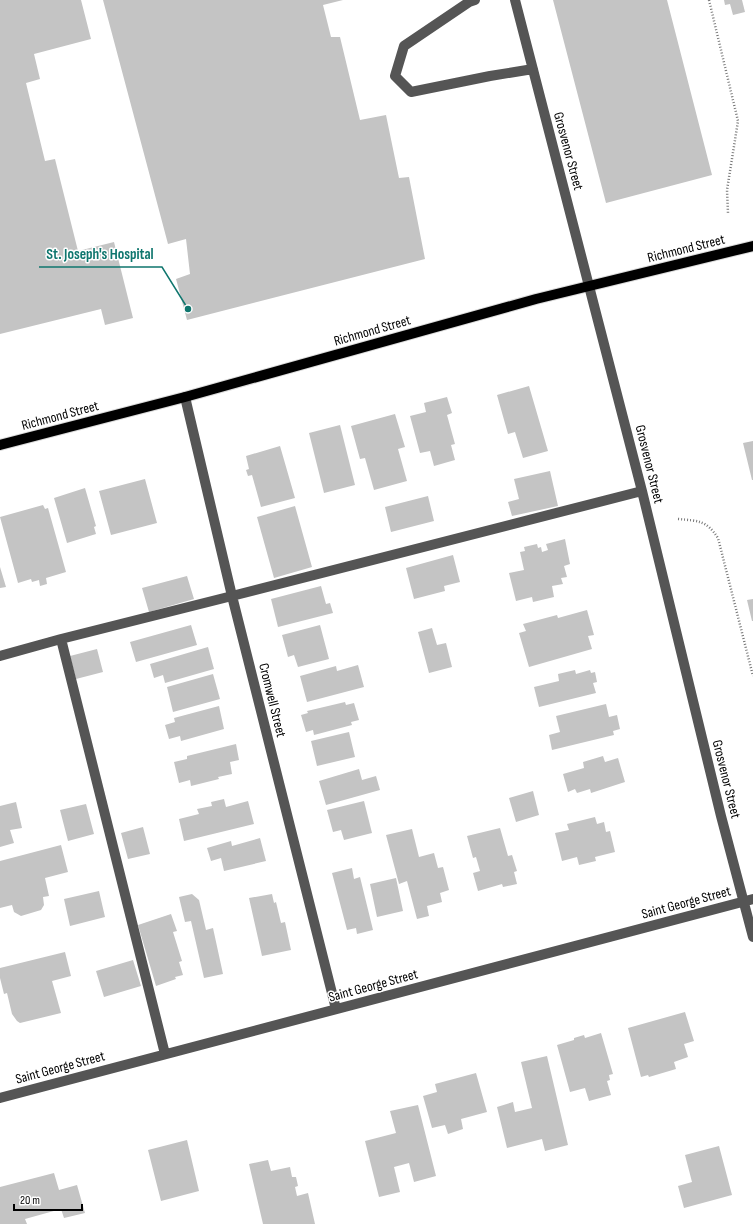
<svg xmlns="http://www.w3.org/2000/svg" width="753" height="1224" font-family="'Sofia Sans Condensed',sans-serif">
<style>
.building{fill:#c4c4c4}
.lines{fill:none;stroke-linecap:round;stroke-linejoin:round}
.major-casing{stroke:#dbdbdb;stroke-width:12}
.path{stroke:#777;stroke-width:2.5;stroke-dasharray:1 2;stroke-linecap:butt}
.minor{stroke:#555;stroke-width:10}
.major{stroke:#000;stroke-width:10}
.labels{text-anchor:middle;stroke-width:3;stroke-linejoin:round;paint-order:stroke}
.street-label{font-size:14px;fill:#000;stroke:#fff}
.leader{fill:none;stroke:#0f766e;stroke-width:1.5}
.callout-dot{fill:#0f766e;stroke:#fff;stroke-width:1.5}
.callout-label{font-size:15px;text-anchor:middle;font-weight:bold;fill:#0f766e;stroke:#fff;stroke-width:3;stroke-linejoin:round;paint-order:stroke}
</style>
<rect width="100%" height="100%" fill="#fff"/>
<path class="building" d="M0,0H81L91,39L34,54L40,79L26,83L45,161L55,159L78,251L114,242L133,318L105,325L101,309L0,334Z
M103,0H343L323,5L331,37H340L360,120L386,115L399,178L409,177L425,259L187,320L176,279L190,274L186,239L168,244Z
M553,0H667L712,175L606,203Z
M724,0H742L745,12L733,15L730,4L725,5Z
M529,386L548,451L523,458L515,432L508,434L497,395Z
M447,397L452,413L447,415L455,444L451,445L455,460L434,466L430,451L420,453L410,416L426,412L424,403Z
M395,414L405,447L398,449L407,481L374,490L365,458L360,459L351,426Z
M340,425L355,485L324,493L309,433Z
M753,441V480H752L743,443Z
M280,446L295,498L261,507L252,475L248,476L246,470L249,469L246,456Z
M550,471L558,506L512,516L508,502L519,499L514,479Z
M145,479L157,523L111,535L99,491Z
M85,488L96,526L94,527L96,534L67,543L54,498Z
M428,496L434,521L391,532L385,507Z
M43,505L45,509L48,508L66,572L46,578L47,584L40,586L39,580L32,582L31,579L18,583L0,517Z
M295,506L312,567L274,578L257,517Z
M565,539L570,564L564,566L567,577L561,578L563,584L552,586L554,597L533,602L532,597L516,601L509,573L524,570L520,552L525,551L524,547L537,544L538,548L541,547L542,552L548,550L546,544Z
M453,555L460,582L444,586L445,591L414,599L406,568Z
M0,567L6,587L0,588Z
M187,576L194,599L149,612L142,588Z
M321,586L326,604L330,603L333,613L278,627L271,599Z
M753,599V621H752L747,600Z
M587,610L594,635L588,636L592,649L529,667L519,633L526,631L523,624L557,615L558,618Z
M191,625L197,645L136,662L130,642Z
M320,625L329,659L298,667L294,655L288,657L282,635Z
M432,628L437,645L446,643L452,667L429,673L418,632Z
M208,647L214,669L165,683L163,675L154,678L150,664Z
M97,649L103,672L76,679L70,656Z
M358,665L364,687L307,702L300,676L336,666L337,671Z
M575,670L576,674L590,670L591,673L595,672L597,682L593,683L596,693L539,707L534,687L559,681L558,674Z
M213,674L220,699L173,712L167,687Z
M345,702L346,705L354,703L359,720L351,722L352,725L314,735L313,730L306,732L301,715L308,713L307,711Z
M606,704L609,717L617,715L620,729L613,731L614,735L552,750L549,735L560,732L556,716Z
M219,706L224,729L181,741L180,736L169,739L165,725L175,722L174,718Z
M349,732L355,757L317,766L311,741Z
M236,744L239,760L230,762L232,774L218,777L219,779L191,786L190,780L179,783L174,762L187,759V756Z
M603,756L605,762L618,758L625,782L591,793L590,789L577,793L575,789L568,792L563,774L584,768L583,762Z
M359,769L362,780L376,776L380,790L326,805L319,781Z
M533,791L539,815L516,822L509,798Z
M224,799L226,807L248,801L254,824L184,841L179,819L199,814L197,809L212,806L211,802Z
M364,801L372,833L344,840L341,830L333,832L327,810Z
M16,802L22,828L10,830L14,843L0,847V806Z
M86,804L94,834L68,841L60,810Z
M595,817L597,824L604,822L606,832L610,831L615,852L595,857L596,861L579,865L577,857L562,861L555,833L569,830L567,824Z
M143,827L150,854L128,859L121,833Z
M500,828L508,856L512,855L517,871L514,872L517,884L503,887L502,884L478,891L473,873L480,871L476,857L473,858L467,836Z
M412,829L419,857L434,853L438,868L443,867L449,890L440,893L442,902L427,906L429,916L417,919L407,881L399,884L386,835Z
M260,838L266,861L224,871L221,858L211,861L207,848L231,841L232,846Z
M61,845L68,872L45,878L49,896L43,897L44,905L41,910L21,916L14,912L12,905L0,908V861Z
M352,868L354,879L360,877L373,930L357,934L356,928L347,930L332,873Z
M396,878L403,911L377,917L370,884Z
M99,891L105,917L70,926L64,899Z
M192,894L199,900L206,930L213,928L223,974L204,978L191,921L185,922L179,897Z
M272,894L274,903L276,902L281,923L285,922L291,950L262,956L249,898Z
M171,914L177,931L173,932L182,961L179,962L183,975L175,977L176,979L156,986L138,925Z
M65,952L71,976L52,981L61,1013L20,1023L17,1021L12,1014L7,993L4,994L0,978V968Z
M133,960L141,986L104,997L96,971Z
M685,1012L694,1041L684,1044L688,1057L674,1062L676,1069L649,1077L648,1075L641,1077L628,1028Z
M601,1033L613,1074L609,1075L610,1080L607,1081L611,1095L589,1101L585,1088L570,1092L557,1045L574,1040V1038L584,1035L585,1038Z
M547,1056L568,1145L545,1151L542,1139L507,1148L497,1107L513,1102L515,1112L532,1108L521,1062Z
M476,1073L487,1112L461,1119L463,1129L448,1134L445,1125L432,1128L423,1096L437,1092L435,1084Z
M418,1105L436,1176L414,1182L409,1163L394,1167L400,1192L379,1197L365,1141L396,1133L390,1111Z
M187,1140L199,1191L161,1201L148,1150Z
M719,1146L732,1195L684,1208L678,1186L692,1182L685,1155Z
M268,1160L271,1171L290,1167L292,1177H296L298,1186L295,1187L297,1196L308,1193L315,1224H263L249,1164Z
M54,1173L59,1190L77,1185L85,1213L64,1218L61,1209L25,1219L27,1224H0V1187Z"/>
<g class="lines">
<defs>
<path id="major" d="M0,445L185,397L536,299L753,246"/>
</defs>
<use href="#major" class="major-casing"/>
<path class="path" d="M709,0L738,121L727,190L728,213
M678,519C699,521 706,520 718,538L753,676"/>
<path class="minor" d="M475,0L469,2L404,46L395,76L411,92L490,76L533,69
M515,0L642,491L721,816L753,937
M185,397L232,596L336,1009
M61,639L232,596L642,491
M0,656L61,639L165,1054
M0,1098L753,899"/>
<use href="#major" class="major"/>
</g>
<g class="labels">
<g class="street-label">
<text transform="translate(569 151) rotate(75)" y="5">Grosvenor Street</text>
<text transform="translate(686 248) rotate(-14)" y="5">Richmond Street</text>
<text transform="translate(372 330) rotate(-16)" y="5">Richmond Street</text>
<text transform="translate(60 415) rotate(-15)" y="5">Richmond Street</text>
<text transform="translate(650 464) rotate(76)" y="5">Grosvenor Street</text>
<text transform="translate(273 700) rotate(76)" y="5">Cromwell Street</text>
<text transform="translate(727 779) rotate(76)" y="5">Grosvenor Street</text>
<text transform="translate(686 902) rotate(-15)" y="5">Saint George Street</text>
<text transform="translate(373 985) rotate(-15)" y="5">Saint George Street</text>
<text transform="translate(60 1067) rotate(-15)" y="5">Saint George Street</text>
</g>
</g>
<path class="leader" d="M188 309L162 267H39"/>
<circle class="callout-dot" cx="188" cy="309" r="4"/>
<g class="callout-label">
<text x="100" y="259">St. Joseph's Hospital</text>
</g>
<path d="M14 1204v6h68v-6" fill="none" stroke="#000000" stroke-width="2"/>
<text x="20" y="1204" font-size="12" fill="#000000" stroke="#ffffff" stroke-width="3" paint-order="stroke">20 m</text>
</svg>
